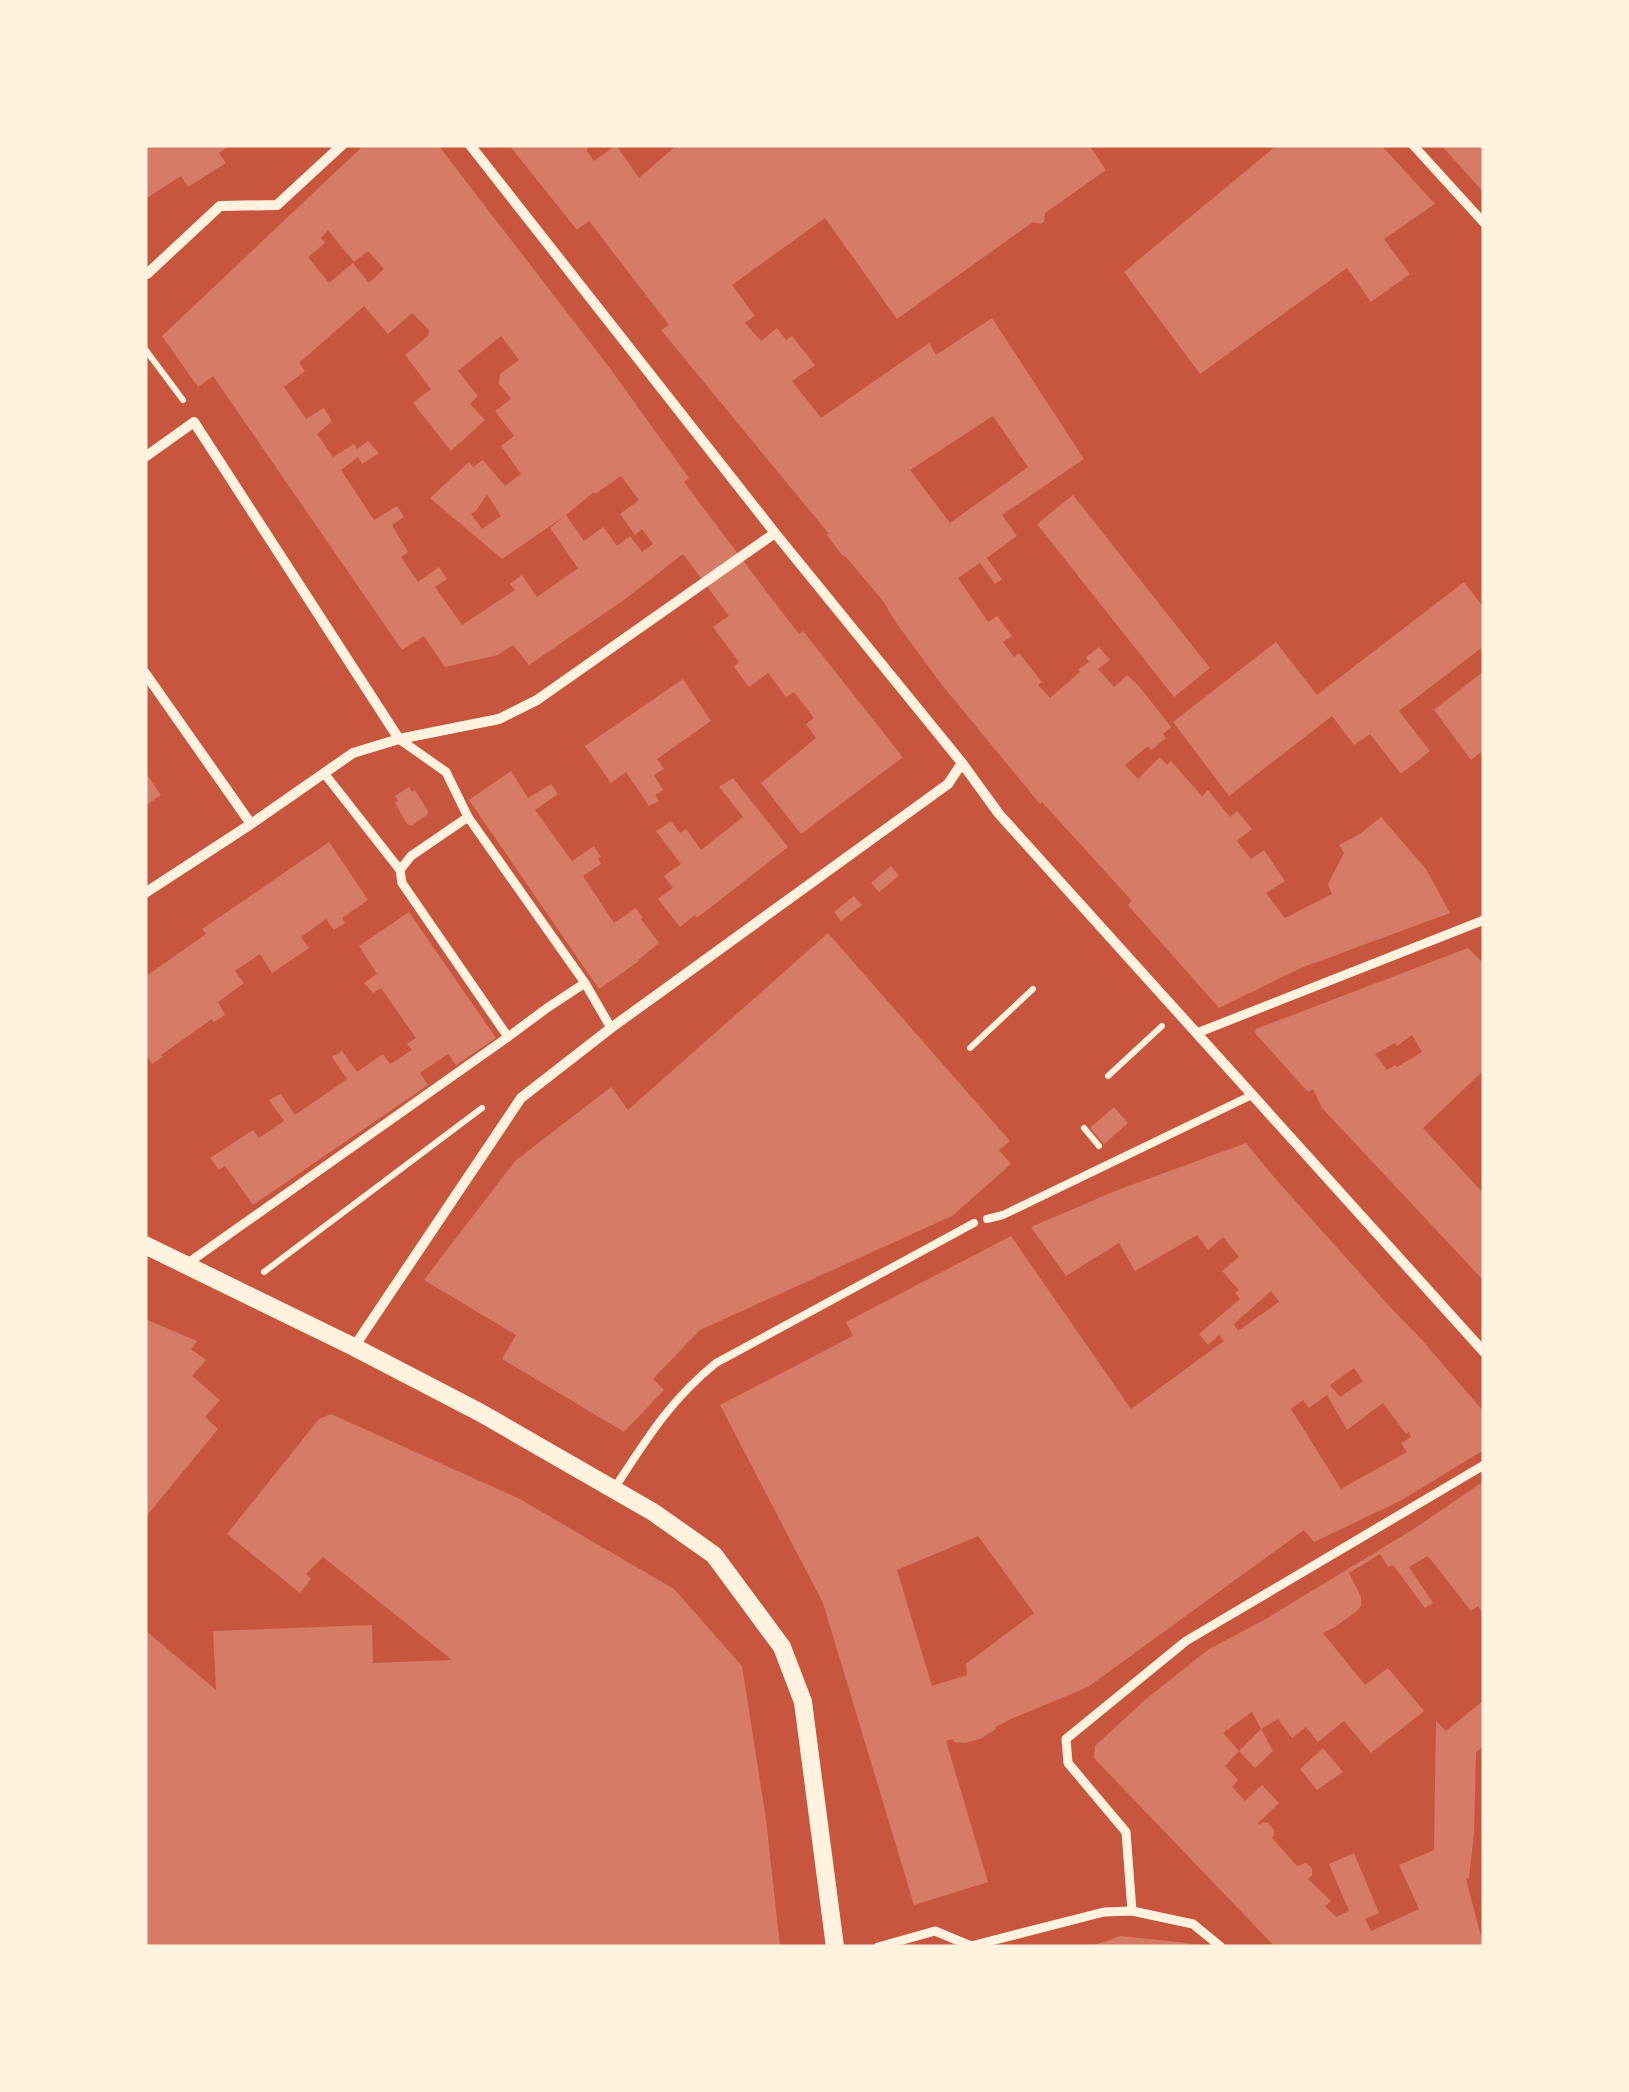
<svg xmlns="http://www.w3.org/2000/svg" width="1629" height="2092" font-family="'Roboto Serif',serif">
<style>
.building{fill:#d67c66;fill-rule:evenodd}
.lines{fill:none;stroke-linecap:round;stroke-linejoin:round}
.path{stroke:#fff3e0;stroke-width:6}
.service{stroke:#fff3e0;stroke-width:8}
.pedestrian{stroke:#fff3e0;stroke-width:9}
.minor{stroke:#fff3e0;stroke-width:10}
.tertiary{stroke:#fff3e0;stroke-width:18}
</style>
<rect width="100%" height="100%" fill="#c8553d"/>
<path class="building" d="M145,145H231L219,153L226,163L188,187L181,176L145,199Z
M364,145H438L609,367L689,478L684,482L772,599L799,634L803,631L902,756V758L801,834L761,783L816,738L806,724L814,718L794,692L786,697L768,673L749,687L734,667L739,662L713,627L729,616L683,554L624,600L529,665L513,645L498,655L445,667L424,636L402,650L213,376L198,387L162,336ZM328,230L354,262L368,251L384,269L369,283L353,263L329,283L308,257L325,243L321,238ZM364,306L388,334L412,313L429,330L428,336L405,355L431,389L413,403L451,451L485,420L470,404L478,396L458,371L501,336L519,360L500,374L499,384L511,399L495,411L514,436L501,446L521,474L505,486L483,460L473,467L469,462L430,498L502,559L566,515L550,528L578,568L537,597L522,575L510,584L515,590L462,625L435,587L447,579L439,567L418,582L401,557L408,552L392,525L404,517L397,506L374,520L341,470L358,457L362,464L379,453L368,441L357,449L354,444L333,457L317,434L332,421L324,408L306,419L284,387L305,371L299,363ZM621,476L639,500L620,514L635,535L642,529L653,544L642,552L630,536L617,546L603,527L584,541L566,515L594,492L595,494ZM487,494L501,516L482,529L471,514L476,511Z
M509,145H591L586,150L594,161L616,145L639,178L677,145H1089L1106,170L1045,213L1044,222L1041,224L1033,222L897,319L825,218L732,285L755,316L745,323L761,341L777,328L786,340L792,336L815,365L792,381L821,418L929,343L936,355L992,318L1084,459L1002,515L1017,536L987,558L1002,579L995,584L980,563L958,578L988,622L997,616L1012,636L1003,642L1014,657L1019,653L1042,682L1038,685L1050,698L1080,672L1078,670L1089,662L1086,657L1099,647L1110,660L1098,669L1114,687L1127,675L1139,686L1171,727L1163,734L1166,738L1151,750L1148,746L1125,765L1138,779L1160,757L1167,765L1171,761L1202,796L1208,790L1230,817L1237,811L1252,829L1237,841L1251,859L1264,850L1285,881L1266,893L1285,918L1332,894L1328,884L1344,853L1339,845L1360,834L1381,817L1426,869L1450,913L1301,968L1219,1008L1128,905L1132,901L1042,802L1040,804L942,685L897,624L883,601L846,557L842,555L826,534H829L661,330L669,325L589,221L577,230ZM993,416L1028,467L950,523L910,470Z
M1277,145H1381L1435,204L1384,239L1410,274L1371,302L1347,268L1200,374L1124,272Z
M1441,145H1484V193L1450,155Z
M1073,495L1210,668L1174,697L1037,524Z
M1464,582L1484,608V646L1399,711L1430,751L1401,774L1370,734L1354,745L1332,716L1229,796L1173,722L1276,642L1317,695Z
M1484,671V750L1471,760L1434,710Z
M683,679L711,721L657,759L664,769L654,775L663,790L655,795L659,801L649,806L626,772L611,783L585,746Z
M511,771L528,798L551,784L558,794L535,810L572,861L594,846L601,857L598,858L601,864L583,876L614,923L636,908L643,918L641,919L659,943L638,960L639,961L599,989L469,800Z
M145,772L161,795L145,806Z
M733,778L788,847L697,918L695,915L680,927L658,899L673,888L664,876L681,864L656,831L671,821L680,833L686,829L701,850L743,817L719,787Z
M409,787L412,792L415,790L428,811L427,815L411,826L407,824L395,803L398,801L395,796Z
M329,842L368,900L342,918L345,923L334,930L326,919L301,937L309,948L272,973L260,954L235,971L244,983L218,1002L225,1015L214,1022L212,1019L161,1055L163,1057L152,1064L145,1053V977L206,934L202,929Z
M891,866L899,876L879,892L871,883Z
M854,896L862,905L841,921L834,912Z
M409,912L496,1038L456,1065L448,1054L420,1073L428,1085L253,1205L225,1166L219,1170L210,1158L253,1130L259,1138L284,1121L269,1100L281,1094L295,1115L347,1079L332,1057L342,1051L357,1072L383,1054L390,1064L412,1050L407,1044L416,1038L381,988L373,993L364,983L377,974L359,946Z
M828,933L1010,1141L999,1150L1011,1164L952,1216L700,1330L653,1379L664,1390L624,1432L502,1359L516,1335L424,1280L515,1161L611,1087L628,1110Z
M1468,948L1482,962L1484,961V1070L1423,1128L1484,1194V1281L1322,1108L1313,1089L1308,1092L1255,1033L1256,1029ZM1412,1035L1422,1052L1397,1067L1395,1065L1387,1070L1375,1054L1395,1043L1397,1046Z
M1114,1107L1128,1123L1104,1144L1090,1128Z
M1246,1143L1273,1176L1391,1308L1422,1340L1484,1412V1450L1400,1501L1314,1542L1304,1530L1088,1687L1013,1718L995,1727L996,1729L980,1739L965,1743L954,1742L953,1739L946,1741L988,1882L914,1905L823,1603L720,1405L853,1336L846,1322L1011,1236L1131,1409L1224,1341L1219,1335L1208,1345L1199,1334L1240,1299L1235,1293L1239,1290L1222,1271L1239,1257L1223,1237L1208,1250L1197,1235L1135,1271L1119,1243L1066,1276L1031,1227L1115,1191ZM1271,1291L1279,1302L1238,1331L1234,1324ZM1354,1368L1363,1381L1340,1397L1330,1385ZM1327,1395L1347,1430L1383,1403L1406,1434L1409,1432L1411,1437L1401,1443L1407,1452L1341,1489L1291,1409L1303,1400L1309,1408ZM978,1536L1034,1613L966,1664L967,1675L932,1686L897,1570Z
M145,1319L197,1341L191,1349L206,1360L192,1376L220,1400L205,1417L218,1429L145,1518Z
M331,1414L518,1498L674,1589L742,1666L766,1819L780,1947H145V1630L216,1690L213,1631L372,1625L373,1663L452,1660L323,1557L306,1574L311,1579L300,1593L227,1534L319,1419Z
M1484,1481V1616L1478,1606L1471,1611L1428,1556L1409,1567L1433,1603L1425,1608L1393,1565L1388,1567L1380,1554L1349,1573L1361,1597V1606L1357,1611L1335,1627L1323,1633L1365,1685L1388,1668L1424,1711L1371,1753L1344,1721L1318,1742L1306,1727L1292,1738L1278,1719L1261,1729L1252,1712L1223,1733L1239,1751L1225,1766L1238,1780L1232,1787L1245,1801L1262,1785L1279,1803L1258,1823L1260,1825L1263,1822L1268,1823L1274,1830V1835L1272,1838L1297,1866L1306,1863L1312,1868V1875L1308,1879L1331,1901L1325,1906L1336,1917L1349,1911L1329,1864L1354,1853L1379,1913L1365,1919L1371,1931L1419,1909L1399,1865L1434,1850L1436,1721L1446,1731L1484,1700V1746L1476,1752L1474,1833L1469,1878L1466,1879L1483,1944L1482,1947H1275L1094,1758L1095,1746L1146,1699L1209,1649L1264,1620L1412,1530Z
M1261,1729L1273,1751L1255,1768L1239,1751Z
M1323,1748L1343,1772L1317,1790L1300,1769Z
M1121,1936L1188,1943L1192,1947H1088Z"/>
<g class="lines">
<path class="path" d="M145,349L183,400
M970,1048L1033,989
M1108,1076L1162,1026
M1084,1128L1099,1146
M264,1272L482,1108"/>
<path class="service" d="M987,1219L1003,1215L1252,1095
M614,1489C646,1440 670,1400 716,1363L974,1223"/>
<path class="pedestrian" d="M1413,145L1484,223
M399,739L446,772L468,817
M324,773L400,870
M585,983L468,817L411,856L400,870L402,883L508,1037L547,1008L585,983L611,1028
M1197,1033L1484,920
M188,1263L508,1037
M1132,1911L1126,1832L1068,1763L1066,1739L1186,1641L1484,1465
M878,1947L935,1931L971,1946L1104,1912L1132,1911L1193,1924L1221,1947"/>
<path class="minor" d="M470,145L775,533L962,763L999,814L1484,1352
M147,274L220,206L277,205L342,145
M145,457L194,422L399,739
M145,673L251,824
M145,893L251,824L353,753L399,739L499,719L537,700L775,533
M354,1347L521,1098L611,1028L948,784L962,763"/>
<path class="tertiary" d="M145,1245L354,1347L481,1413L653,1512L714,1555L782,1647L803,1702L835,1947"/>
</g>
<rect width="1629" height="2092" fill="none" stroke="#fff3e0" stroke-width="295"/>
</svg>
